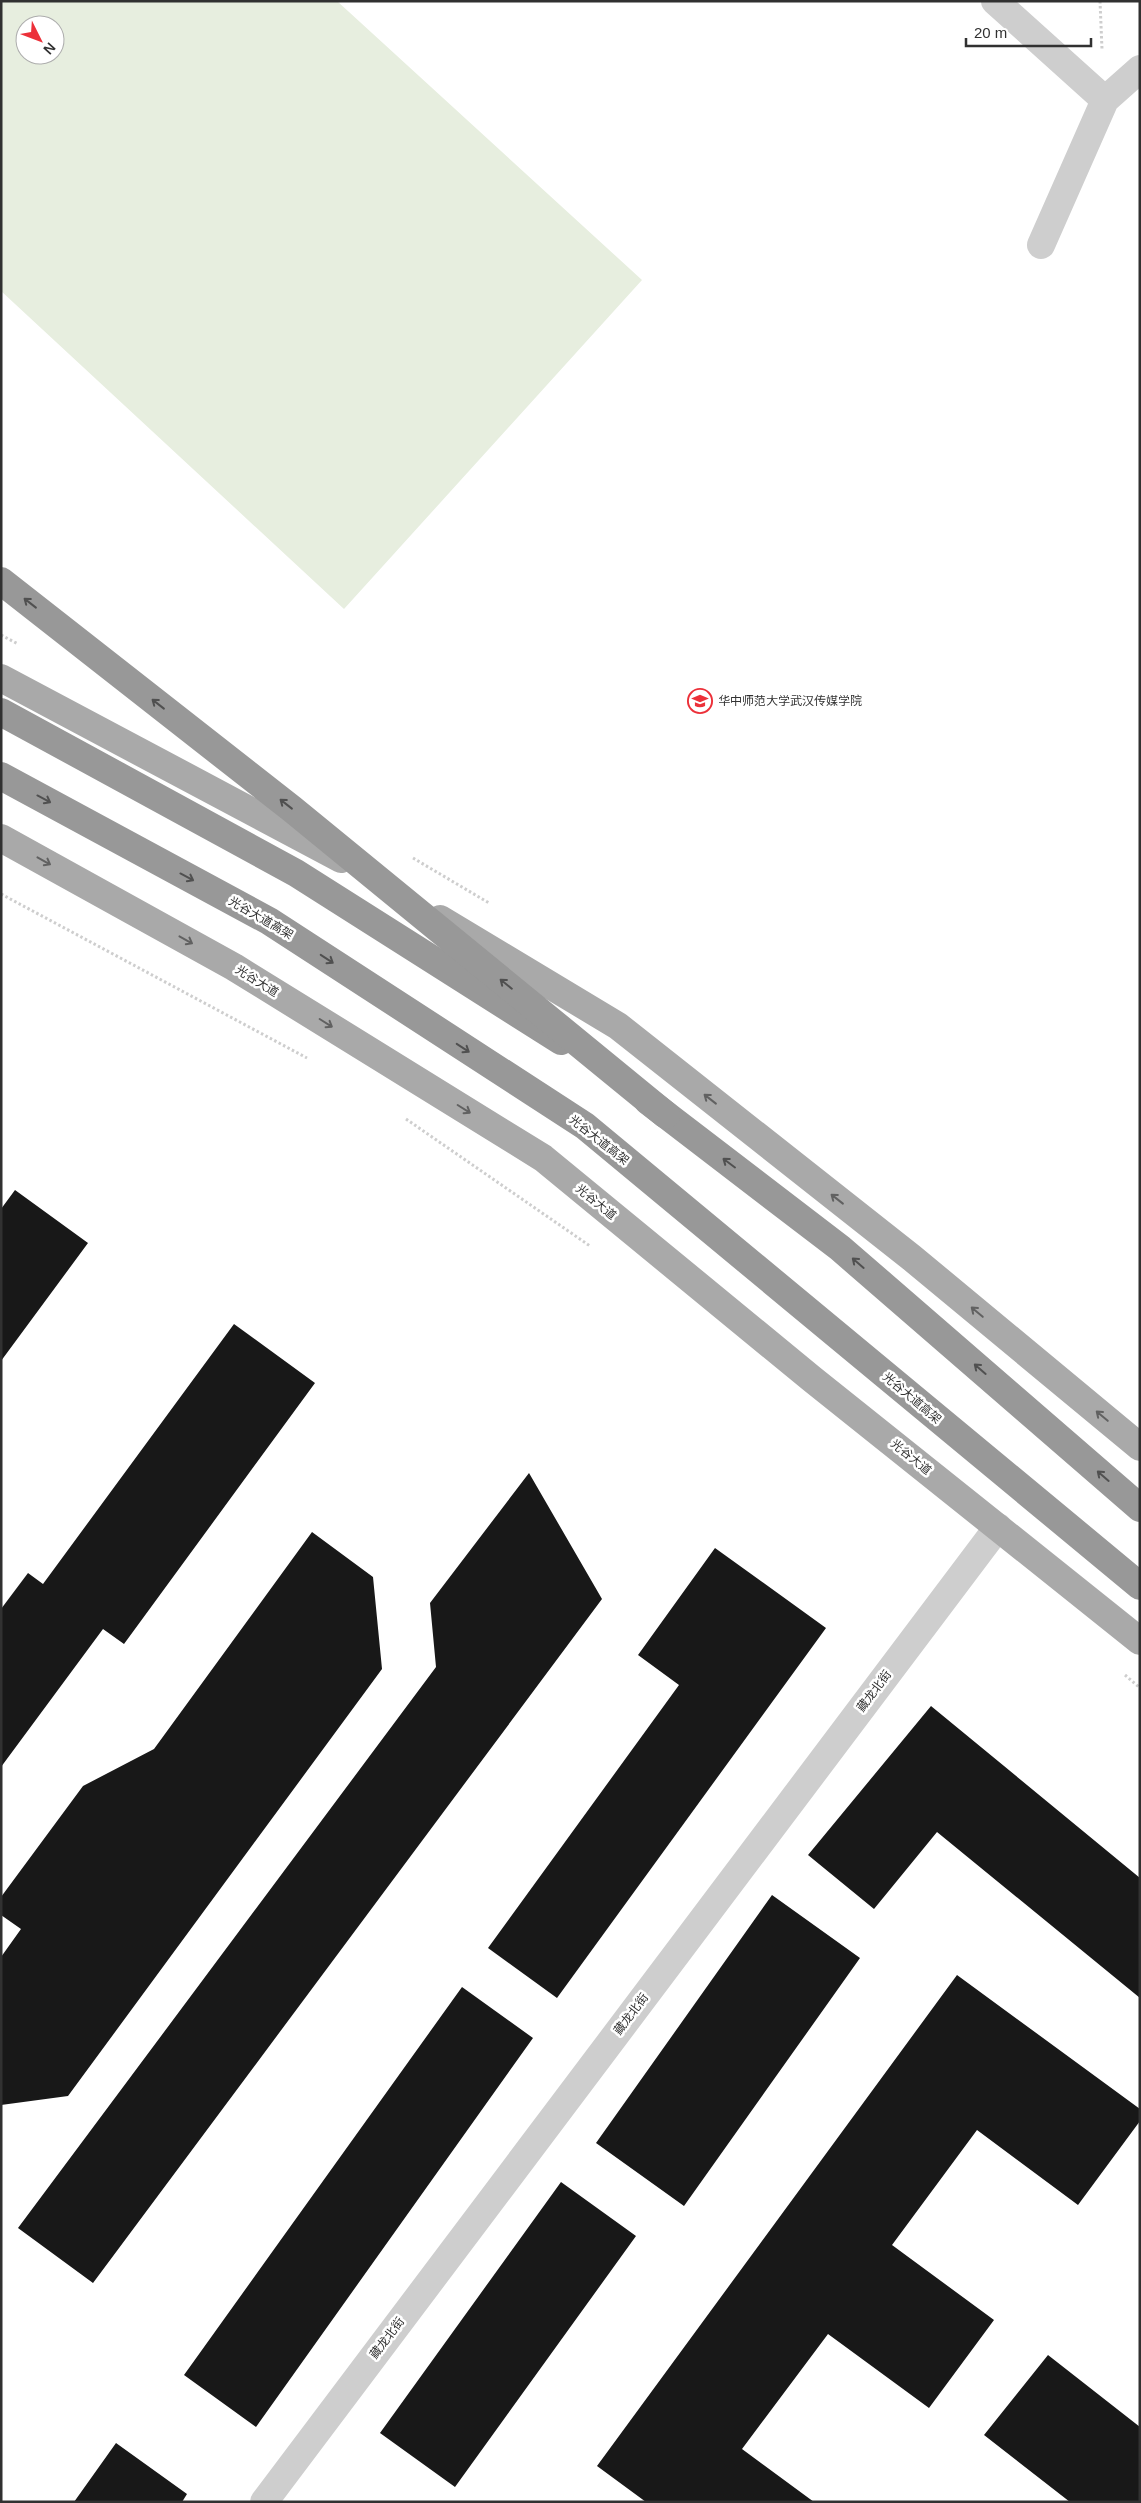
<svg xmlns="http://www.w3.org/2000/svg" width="1141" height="2503" font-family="Helvetica,'Noto Sans SC',sans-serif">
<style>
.green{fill:#e7eedf;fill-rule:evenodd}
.building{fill:#181818}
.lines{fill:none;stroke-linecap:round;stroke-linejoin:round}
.path{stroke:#cecece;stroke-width:3;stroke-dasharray:2.5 2.5;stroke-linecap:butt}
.street{stroke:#cecece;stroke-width:28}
.primary{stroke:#a9a9a9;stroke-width:28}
.highway{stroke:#989898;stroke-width:28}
.highway-bridge{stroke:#989898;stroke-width:28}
.oneway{stroke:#505050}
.oneway2{stroke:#616161}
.labels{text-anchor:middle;stroke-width:5;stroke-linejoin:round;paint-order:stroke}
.poi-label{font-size:12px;fill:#313131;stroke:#fff;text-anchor:start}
.street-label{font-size:12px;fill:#313131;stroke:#fff}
</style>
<rect width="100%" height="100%" fill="#fff"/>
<path class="green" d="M1,1H337L642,280L344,609L1,291ZM25,25H55V55H25Z"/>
<path class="building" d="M15,1190L88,1243L1,1361V1209Z
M234,1324L315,1383L124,1644L103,1629L1,1767V1609L28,1573L43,1584Z
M529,1473L602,1599L93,2283L18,2228L436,1667L430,1603Z
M312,1532L373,1577L382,1669L68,2096L1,2105V1957L21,1929L1,1915V1897L83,1786L154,1749Z
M715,1548L826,1628L557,1998L488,1948L679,1685L638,1655Z
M931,1706L1140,1878V1998L937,1832L874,1909L808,1855Z
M772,1895L860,1958L684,2206L596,2143Z
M957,1975L1140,2109V2121L1078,2205L977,2130L892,2245L994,2320L929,2408L828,2334L742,2449L814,2502H646L597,2466Z
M462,1987L533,2038L256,2427L184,2375Z
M561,2182L636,2236L455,2487L380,2433Z
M1048,2355L1140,2427V2502H1070L984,2435Z
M116,2443L187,2494L182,2502H74Z"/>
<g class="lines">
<path class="path" d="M1100,1L1102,49
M1,635L18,644
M413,858L489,903
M1,894L307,1058
M406,1119L590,1246
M1125,1675L1140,1688"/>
<path class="street" d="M995,1L1105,100L1140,69
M1041,245L1105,100
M264,2502L998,1527"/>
<path class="primary" d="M1,678L341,859
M1,838L234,967L543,1158L812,1379L1140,1641
M440,919L618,1026L912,1258L1140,1447"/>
<path class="highway" d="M1,712L296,873L561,1041
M1,776L269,921L585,1126L1140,1586
M648,1101L840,1248L1140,1508"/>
<path class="highway-bridge" d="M1,581L292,809L666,1115"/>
</g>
<defs><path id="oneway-shaft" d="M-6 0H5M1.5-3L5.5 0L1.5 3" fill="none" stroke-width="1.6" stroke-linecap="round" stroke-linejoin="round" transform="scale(1.25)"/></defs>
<g class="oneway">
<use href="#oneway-shaft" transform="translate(30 603) rotate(-142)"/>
<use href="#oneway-shaft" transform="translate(158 704) rotate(-142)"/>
<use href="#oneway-shaft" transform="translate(44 799) rotate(28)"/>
<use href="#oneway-shaft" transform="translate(286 804) rotate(-142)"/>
<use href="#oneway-shaft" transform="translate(187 877) rotate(28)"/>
<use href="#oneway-shaft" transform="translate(327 959) rotate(33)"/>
<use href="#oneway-shaft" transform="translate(506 984) rotate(-141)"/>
<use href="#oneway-shaft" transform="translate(463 1048) rotate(33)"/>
<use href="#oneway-shaft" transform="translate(729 1163) rotate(-143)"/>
<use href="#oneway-shaft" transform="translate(858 1263) rotate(-139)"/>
<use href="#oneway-shaft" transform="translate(980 1369) rotate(-139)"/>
<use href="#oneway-shaft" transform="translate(1103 1476) rotate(-139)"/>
</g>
<g class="oneway2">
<use href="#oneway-shaft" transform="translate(44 861) rotate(29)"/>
<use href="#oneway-shaft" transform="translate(186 940) rotate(29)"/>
<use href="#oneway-shaft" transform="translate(326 1023) rotate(32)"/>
<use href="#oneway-shaft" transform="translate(710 1099) rotate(-142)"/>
<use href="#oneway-shaft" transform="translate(464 1109) rotate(32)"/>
<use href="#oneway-shaft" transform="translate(837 1199) rotate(-142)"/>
<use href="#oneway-shaft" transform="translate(977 1312) rotate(-140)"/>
<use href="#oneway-shaft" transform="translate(1102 1416) rotate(-140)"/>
</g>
<defs>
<symbol id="university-ring" viewBox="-11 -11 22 22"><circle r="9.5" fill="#fff" stroke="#ec3039" stroke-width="1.5"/><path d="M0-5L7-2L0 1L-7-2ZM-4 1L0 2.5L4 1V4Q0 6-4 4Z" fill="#ec3039"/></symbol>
</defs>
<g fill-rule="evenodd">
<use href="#university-ring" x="686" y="687" width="28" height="28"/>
</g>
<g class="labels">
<g class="poi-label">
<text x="718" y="705">华中师范大学武汉传媒学院</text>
</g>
<g class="street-label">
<text transform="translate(261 918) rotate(30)" y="4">光谷大道高架</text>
<text transform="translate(257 981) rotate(32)" y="4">光谷大道</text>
<text transform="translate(599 1140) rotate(38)" y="4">光谷大道高架</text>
<text transform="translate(596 1202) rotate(39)" y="4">光谷大道</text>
<text transform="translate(912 1398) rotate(40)" y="4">光谷大道高架</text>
<text transform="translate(911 1457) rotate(39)" y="4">光谷大道</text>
<text transform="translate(874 1691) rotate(-53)" y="4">藏龙北街</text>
<text transform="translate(631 2014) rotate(-53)" y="4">藏龙北街</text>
<text transform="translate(387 2338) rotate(-53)" y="4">藏龙北街</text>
</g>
</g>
<rect width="1141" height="2503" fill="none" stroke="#313131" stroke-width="5"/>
<g transform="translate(40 40) rotate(132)"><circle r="24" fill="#ffffff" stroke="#adadad"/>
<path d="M0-4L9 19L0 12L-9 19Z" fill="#ec3039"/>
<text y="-8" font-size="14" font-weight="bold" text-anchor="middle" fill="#313131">N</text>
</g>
<path d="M966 38v8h125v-8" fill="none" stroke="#313131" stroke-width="2.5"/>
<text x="974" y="38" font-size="15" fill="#313131" stroke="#ffffff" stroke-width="4" paint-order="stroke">20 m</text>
</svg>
